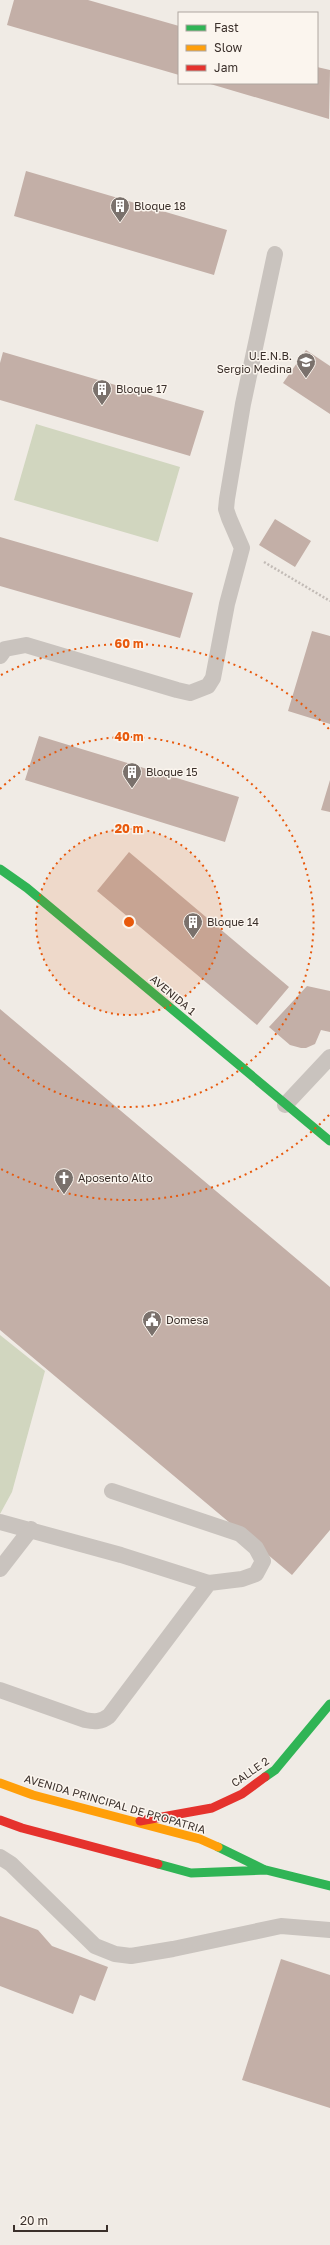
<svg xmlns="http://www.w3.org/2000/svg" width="330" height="2245" font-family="'Golos Text',sans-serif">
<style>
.green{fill:#d1d6bf}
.building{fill:#c3afa7}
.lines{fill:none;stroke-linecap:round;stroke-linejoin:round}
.path{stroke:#c2bbb6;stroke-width:2.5;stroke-dasharray:2 2;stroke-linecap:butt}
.lane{stroke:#c9c3be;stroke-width:16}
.fast{stroke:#30b455;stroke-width:9}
.slow{stroke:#ff9f0a;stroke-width:9}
.jam{stroke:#e5322d;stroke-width:9}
.ring{fill:none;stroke:#e8590c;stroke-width:2;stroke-dasharray:2 4}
.labels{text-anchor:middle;stroke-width:3;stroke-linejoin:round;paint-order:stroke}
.poi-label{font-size:11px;fill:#3b302b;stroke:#fbf5ee;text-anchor:start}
.street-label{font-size:11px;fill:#3b302b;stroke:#fbf5ee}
.centre{fill:#e8590c;stroke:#fbf5ee;stroke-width:2}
.ring-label{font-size:12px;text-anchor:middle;font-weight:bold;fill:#e8590c;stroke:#fbf5ee;stroke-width:3;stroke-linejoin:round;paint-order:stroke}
</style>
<rect width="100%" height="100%" fill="#f0ebe5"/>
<path class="green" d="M36,424L180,467L158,542L14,500Z
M0,1335L45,1371L12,1492L0,1514Z"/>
<path class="building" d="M14,0H88L179,26V75L7,25Z
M317,67L330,70L329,119L207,83H317Z
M26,171L227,230L214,275L14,216Z
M306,350L330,366V414L283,383Z
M3,352L204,411L190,456L0,400V363Z
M275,519L311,541L295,567L259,545Z
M0,537L193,593L180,638L0,586Z
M312,631L330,636V724L288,711Z
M39,736L239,797L225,842L25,780Z
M330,780V812L321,810Z
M129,852L289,987L257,1025L97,891Z
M307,986L330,991V1032L321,1030L315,1044L306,1048H301L290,1045L269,1027Z
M0,1009L330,1287V1530L292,1575L0,1330Z
M0,1916L38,1930L52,1946L108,1967L95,2001L80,1995L73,2014L0,1986Z
M281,1959L330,1975V2108L242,2080Z"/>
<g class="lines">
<path class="path" d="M264,562L330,601"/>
<path class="lane" d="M0,656L5,649L26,645L177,690L190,693L208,686L213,678L227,604L242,548L229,518L226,509L227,499L243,404L275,254
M285,1105L330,1057
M0,1522L121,1555L209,1583L242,1579L256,1574L263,1561L256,1548L240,1534L112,1491
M0,1569L31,1529
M0,1690L85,1720C95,1722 101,1722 109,1716L209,1583
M0,1857L11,1864L95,1946L115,1954L131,1956L173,1949L281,1926L330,1930"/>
<path class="fast" d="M0,869L27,888L330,1141
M265,1777L275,1770L330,1704
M218,1847L263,1869
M158,1864L191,1873L266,1870L330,1886"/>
<path class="slow" d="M0,1783L33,1795L200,1839L218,1847"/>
<path class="jam" d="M0,1820L22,1828L158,1864
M140,1821L212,1808L242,1794L265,1777"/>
</g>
<circle cx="129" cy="922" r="93" fill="#e8590c" fill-opacity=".12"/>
<g class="ring">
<circle cx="129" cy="922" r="93"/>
<path d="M0 789A185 185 0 1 1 0 1055"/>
<path d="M329 1115A278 278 0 0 1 1 1169M1 675A278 278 0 0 1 329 729"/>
</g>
<defs>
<symbol id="building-pin" viewBox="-11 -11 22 30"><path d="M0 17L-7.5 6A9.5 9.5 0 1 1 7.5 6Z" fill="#7a716c" stroke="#fbf5ee"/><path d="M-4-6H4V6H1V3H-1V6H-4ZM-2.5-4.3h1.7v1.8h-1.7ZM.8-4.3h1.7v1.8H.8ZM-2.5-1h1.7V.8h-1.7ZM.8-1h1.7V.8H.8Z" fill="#fff"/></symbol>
<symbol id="school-pin" viewBox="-11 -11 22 30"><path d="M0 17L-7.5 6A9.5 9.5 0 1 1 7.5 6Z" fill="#7a716c" stroke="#fbf5ee"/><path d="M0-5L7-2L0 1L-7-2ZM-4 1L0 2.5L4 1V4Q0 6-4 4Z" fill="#fff"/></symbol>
<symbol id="church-pin" viewBox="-11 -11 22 30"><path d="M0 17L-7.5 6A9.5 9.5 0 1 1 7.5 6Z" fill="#7a716c" stroke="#fbf5ee"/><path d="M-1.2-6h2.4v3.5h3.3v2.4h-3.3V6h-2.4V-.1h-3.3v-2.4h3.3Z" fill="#fff"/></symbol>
<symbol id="civic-pin" viewBox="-11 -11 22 30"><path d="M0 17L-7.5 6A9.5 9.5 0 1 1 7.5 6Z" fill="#7a716c" stroke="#fbf5ee"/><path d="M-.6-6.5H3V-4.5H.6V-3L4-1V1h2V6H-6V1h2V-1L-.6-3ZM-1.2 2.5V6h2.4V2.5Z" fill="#fff"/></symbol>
</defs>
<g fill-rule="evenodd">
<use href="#building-pin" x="109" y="195" width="22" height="30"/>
<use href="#school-pin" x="295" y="351" width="22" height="30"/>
<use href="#building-pin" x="91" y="378" width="22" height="30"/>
<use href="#building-pin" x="121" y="761" width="22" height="30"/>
<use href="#building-pin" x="182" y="911" width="22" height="30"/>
<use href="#church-pin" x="53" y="1167" width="22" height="30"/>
<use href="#civic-pin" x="141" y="1309" width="22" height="30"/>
</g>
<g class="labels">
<g class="poi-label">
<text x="134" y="210">Bloque 18</text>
<text x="292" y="360" text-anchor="end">U.E.N.B.<tspan x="292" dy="13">Sergio Medina</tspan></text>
<text x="116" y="393">Bloque 17</text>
<text x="146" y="776">Bloque 15</text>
<text x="207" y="926">Bloque 14</text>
<text x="78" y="1182">Aposento Alto</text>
<text x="166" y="1324">Domesa</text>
</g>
<g class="street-label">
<text transform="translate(173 995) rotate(40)" y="4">AVENIDA 1</text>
<text transform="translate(250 1772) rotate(-35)" y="4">CALLE 2</text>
<text transform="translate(115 1804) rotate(16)" y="4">AVENIDA PRINCIPAL DE PROPATRIA</text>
</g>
</g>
<circle cx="129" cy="922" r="6" class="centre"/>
<g class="ring-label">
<text x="129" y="648">60 m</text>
<text x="129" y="741">40 m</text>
<text x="129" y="833">20 m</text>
</g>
<rect x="178" y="12" width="140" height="72" fill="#fbf5ee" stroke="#aea6a0"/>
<rect x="186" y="25" width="20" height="6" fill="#30b455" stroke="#aea6a0"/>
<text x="214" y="32" font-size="12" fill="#3b302b">Fast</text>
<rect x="186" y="45" width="20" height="6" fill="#ff9f0a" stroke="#aea6a0"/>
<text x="214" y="52" font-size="12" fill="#3b302b">Slow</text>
<rect x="186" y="65" width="20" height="6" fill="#e5322d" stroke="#aea6a0"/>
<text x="214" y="72" font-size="12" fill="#3b302b">Jam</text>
<path d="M14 2225v6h93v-6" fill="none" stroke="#3b302b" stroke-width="2"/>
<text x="20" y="2225" font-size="12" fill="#3b302b" stroke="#fbf5ee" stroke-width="3" paint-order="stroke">20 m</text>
</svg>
